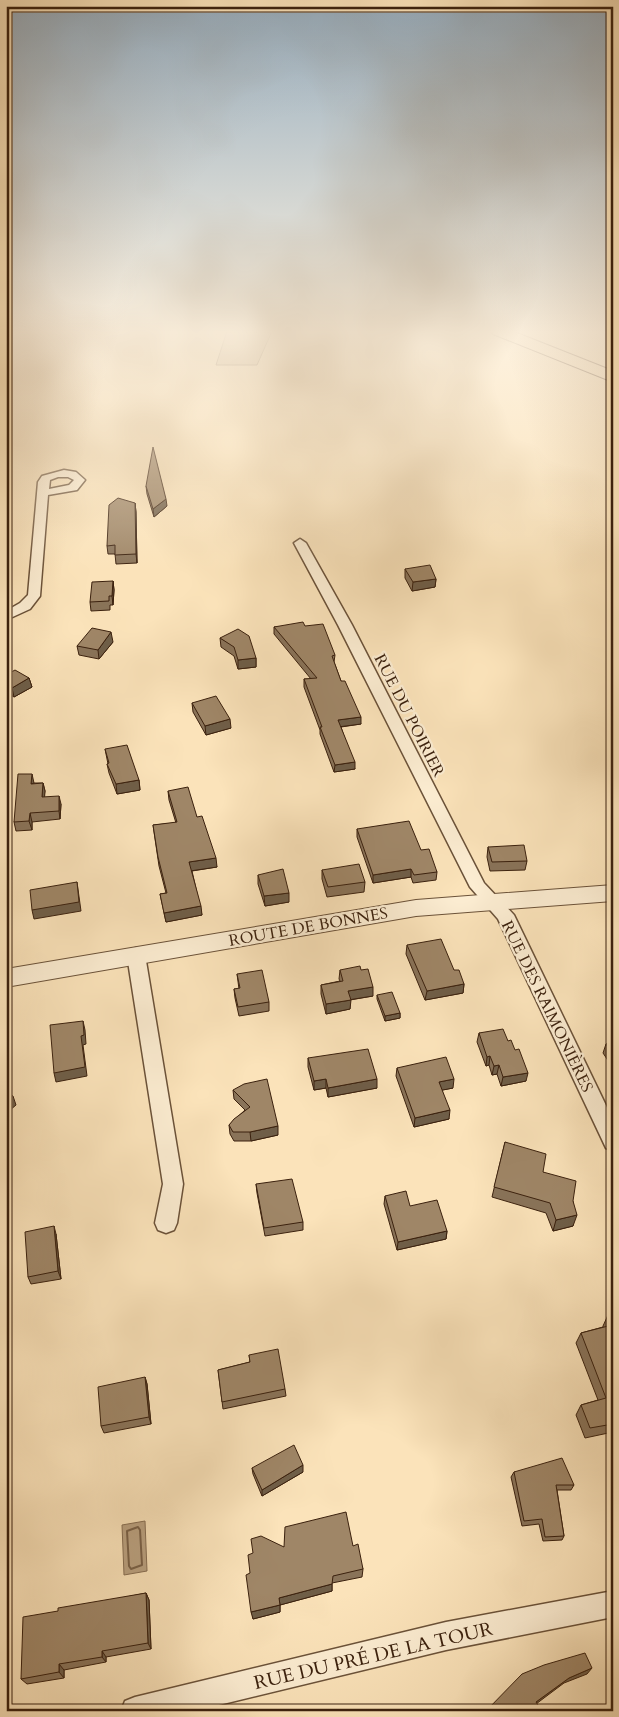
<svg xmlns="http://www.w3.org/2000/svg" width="619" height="1717" font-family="Cardo,serif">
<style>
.green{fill:#dac29d;stroke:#8a7256}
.water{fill:#baa180;stroke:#876e52}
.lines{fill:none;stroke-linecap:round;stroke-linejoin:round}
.shore{stroke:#7a6147;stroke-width:2}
.minor-casing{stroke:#6b5239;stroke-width:3}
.tertiary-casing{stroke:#6b5239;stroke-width:2}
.trunk-casing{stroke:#3b210e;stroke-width:2}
.minor{fill:#fcedd2;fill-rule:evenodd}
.tertiary{fill:#fcedd2;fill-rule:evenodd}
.trunk{fill:#fbe3ba;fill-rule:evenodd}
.wall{fill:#897359;stroke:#3b210e}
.shaded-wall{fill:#6f5e48;stroke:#3b210e}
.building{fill:#9f8667;stroke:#3b210e}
.labels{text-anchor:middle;stroke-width:4.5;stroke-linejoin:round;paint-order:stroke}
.street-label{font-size:16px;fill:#3b210e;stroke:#fcedd2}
.near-street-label{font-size:19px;fill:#3b210e;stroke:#fcedd2}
</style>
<rect width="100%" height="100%" fill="#fbe3ba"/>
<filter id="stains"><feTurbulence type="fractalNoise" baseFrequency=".004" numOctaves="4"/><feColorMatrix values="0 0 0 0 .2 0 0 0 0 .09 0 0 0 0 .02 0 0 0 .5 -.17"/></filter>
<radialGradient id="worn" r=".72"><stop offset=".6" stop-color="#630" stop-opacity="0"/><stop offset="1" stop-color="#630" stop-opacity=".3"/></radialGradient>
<path class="green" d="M227,331H272L257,365H216Z"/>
<path class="water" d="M145,1521L147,1571L124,1575L122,1525Z"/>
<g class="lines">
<path class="shore" d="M138,1527L140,1530L142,1565L131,1569L129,1566L127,1531Z"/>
<defs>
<path id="minor" d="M64,470L76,472L85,480L77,490L48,495L40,596L30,609L6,620V611L20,603L28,595L38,482L42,476ZM58,477H68L74,480L69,485L49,489L50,480Z
M300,539L306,543L352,625L484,883L514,915L613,1120V1151L606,1148L498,919L470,887L338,625L294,543Z
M136,948L142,950L145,955L183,1184L177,1223L174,1230L166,1233L158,1230L155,1223L163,1184L127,955L130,950Z
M613,1591V1617L446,1650L194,1711H121L125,1701L135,1697L446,1622Z"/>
<path id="tertiary" d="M613,885V901L416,916L6,987V969L416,900Z"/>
<path id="trunk" d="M491,331H512L613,371V382L493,334Z"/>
</defs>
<use href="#minor" class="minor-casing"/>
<use href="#tertiary" class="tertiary-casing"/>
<use href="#trunk" class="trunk-casing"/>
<use href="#minor" class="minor"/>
<use href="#tertiary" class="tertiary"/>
<use href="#trunk" class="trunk"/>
</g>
<path class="wall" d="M146,486L167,506L154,517L147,494Z
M135,503L136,512L137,563L116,564L115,554H108L107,546Z
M405,569L436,579L435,587L412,591L405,578Z
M113,581L114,590L113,605H110V610L91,611L90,602Z
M305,626L335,655L334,662L341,681L361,724L341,727L355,769L334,772L320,734V730L304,687V679H311L274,634V627Z
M220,638L256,658V667L238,669L234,656L221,647Z
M113,642L99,659L79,655L77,646Z
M6,675L29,678L32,687L14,697L6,692Z
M192,703L231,728L206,735L193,712Z
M105,749L139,780L140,790L117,794L109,773L107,764H108Z
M34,783H43L45,791L44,797L61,804L60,819L32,822V830L16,831L14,822Z
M168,791L197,817L217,867L192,871L202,915L166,922L160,894L166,893L159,866L153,825L176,823L169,800Z
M357,829L421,850L437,872L436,880L413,883L411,877L373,883L357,837Z
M488,847L527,861L525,870L490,871L487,857Z
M322,870L365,882L364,892L327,897L322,879Z
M258,875L289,902L265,906L258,884Z
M407,945L454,970L464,984L463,993L425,1000L406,954Z
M340,970L373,996L350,1000V1009L326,1014L321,994V985L340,981L339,979Z
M237,974L269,1002V1011L239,1016L235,998L234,989H239Z
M377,995L400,1013V1018L385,1021L377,999Z
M479,1033L508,1041L526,1081L501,1086L497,1074L492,1075L489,1065L486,1066L477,1042Z
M613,1042V1068L603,1053L606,1044Z
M308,1058L377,1088L328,1097L326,1088L314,1090L308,1067Z
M397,1068L453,1088L442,1090L449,1119L414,1127L396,1076Z
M233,1090L278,1135L251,1141H234L230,1134L229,1125L245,1110L234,1099Z
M505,1142L543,1172L573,1201V1226L553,1231L546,1213L492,1197Z
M256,1184L303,1222V1230L265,1236L257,1193Z
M385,1196L447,1231L446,1239L397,1250L384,1204Z
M56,1234L61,1279L31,1284L28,1277Z
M613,1314V1432L585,1438L576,1415L581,1405L598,1400L576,1343L581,1333L603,1327V1326L608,1315Z
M249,1355L285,1389L286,1396L223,1409L218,1370L250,1362Z
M145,1377L147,1384L151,1424L104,1433L101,1426Z
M252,1468L303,1472L262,1496L253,1474Z
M514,1472L574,1485L571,1490H557L564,1536L562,1540L543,1541L539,1524L522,1526L511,1477Z
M353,1546L363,1569L362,1577L332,1583V1591L280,1605V1612L253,1619L250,1573L284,1547Z
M146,1593L149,1600L151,1649L106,1657V1662L64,1670V1678L27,1684L21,1679L58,1611Z"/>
<path class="shaded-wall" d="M166,499L167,506L154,517L153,509Z
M135,503L136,512L137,563L136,554Z
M436,579L435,587L412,591L413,582Z
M113,581L114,590L113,605L112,596Z
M111,632L113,642L99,659L98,650Z
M256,658V667L238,669V660Z
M29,678L32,687L14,697L12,688Z
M361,717V724L338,727V720Z
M230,719L231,728L206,735L205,726Z
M355,762V769L334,772L335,765Z
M32,774L34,783L31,784Z
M139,780L140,790L117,794L116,784Z
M43,783L45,791L44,806L42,797Z
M59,796L61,804L60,819L59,811Z
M30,813L32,822V830L29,821Z
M216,858L217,867L190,871L189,862Z
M411,869V877L373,883V875Z
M77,882L81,911L34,919L32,910Z
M289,893V902L265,906L264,896Z
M201,906L202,915L166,922L164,913Z
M464,984L463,993L425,1000L427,991Z
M373,987V996L348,1000V991Z
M351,1000L350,1009L326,1014V1004Z
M400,1013V1018L385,1021V1016Z
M83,1021L85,1030L86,1044L83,1045L87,1076L56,1082L54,1073Z
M490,1056L489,1065L486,1066L487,1057Z
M499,1065L497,1074L492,1075L494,1066Z
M528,1073L526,1081L501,1086L503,1077Z
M326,1079V1088L314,1090V1081Z
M377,1079V1088L328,1097V1088Z
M454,1079L453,1088L438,1091L439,1082Z
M13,1096L16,1105L9,1111V1117L6,1118V1101Z
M450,1110L449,1119L414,1127L415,1118Z
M278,1126V1135L251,1141L250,1132Z
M577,1215L573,1226L553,1231L556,1220Z
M54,1226L56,1234L61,1279L58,1271Z
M447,1231L446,1239L397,1250L398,1242Z
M145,1377L147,1384L151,1424L149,1417Z
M303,1465V1472L262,1496V1490Z
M332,1584V1591L280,1605L279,1598Z
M146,1593L149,1600L151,1649L148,1643Z
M280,1605V1612L253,1619L251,1612Z
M102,1651L106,1657V1662L102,1657Z
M59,1664L64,1670V1678L59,1672Z
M592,1668L587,1674L564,1683L532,1707L536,1702L569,1678Z"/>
<path class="building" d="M153,447L166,499L153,509L146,486Z
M118,498L135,503L136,554L115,555V545L107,546L109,505Z
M430,565L436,579L413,582L405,569Z
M113,581L112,596H109V601L90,602L92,582Z
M303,622L305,626L323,624L335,655L332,656L341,681H345L361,717L338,720L355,762L335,765L320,727H322L304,679L317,678L274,627Z
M92,628L111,632L98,650L77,646Z
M238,629L249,636L256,658L238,660L234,647L220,638Z
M15,670L29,678L12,688L6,684V675Z
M216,696L230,719L205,726L192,703Z
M127,745L139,780L116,784L107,764L109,763L105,749Z
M18,774H32L31,784L43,783L42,797L59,796V811L30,813L29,821L14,822Z
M188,787L197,817L202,816L216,858L189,862L201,906L164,913L160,894L167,893L158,857L153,825L177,822L168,791Z
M409,821L421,850L429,849L437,872L414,875L411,869L373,875L357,829Z
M524,845L527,861L492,862L488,847Z
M359,864L365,882L328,887L322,870Z
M283,869L289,893L264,896L258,875Z
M77,882L79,902L32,910L30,890Z
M441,939L454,970H459L464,984L427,991L407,945Z
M360,966L361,970L368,969L373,987L348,991L351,1000L326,1004L321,985L343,981L340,970Z
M262,970L269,1002L238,1007L234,989L240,988L237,974Z
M392,992L400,1013L385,1016L377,995Z
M83,1021L84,1035L81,1036L85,1067L54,1073L50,1025Z
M503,1029L508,1041L511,1040L515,1050L519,1049L528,1073L503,1077L499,1065L494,1066L490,1056L487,1057L479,1033Z
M613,1042V1055L606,1044Z
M368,1049L377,1079L328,1088L326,1079L314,1081L308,1058Z
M446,1057L454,1079L439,1082L450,1110L415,1118L397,1068Z
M267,1079L278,1126L250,1132H233L229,1125L234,1119L250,1107L233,1090L244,1084Z
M6,1090L13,1096L6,1101Z
M505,1142L546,1154L543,1172L576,1181L573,1201L577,1215L556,1220L550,1203L494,1187Z
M292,1179L303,1222L264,1228L256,1184Z
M406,1191L410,1206L437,1200L447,1231L398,1242L385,1196Z
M54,1226L58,1271L28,1277L25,1232Z
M613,1314V1424L590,1428L581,1405L606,1398L581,1333L612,1325L608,1315Z
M278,1349L285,1389L222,1402L218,1370L250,1362L249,1355Z
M145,1377L149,1417L101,1426L98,1387Z
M294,1445L303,1465L262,1490L252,1468Z
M562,1458L574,1485H556L564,1536L545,1537L542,1519L524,1521L514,1472Z
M346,1512L353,1546L358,1544L363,1569L333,1576L332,1584L279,1598L280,1605L251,1612L246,1575L250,1573L248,1555L253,1553L251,1539L261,1536L284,1547L285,1527Z
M146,1593L148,1643L102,1651V1657L59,1664V1672L21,1679L23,1617L58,1611V1608Z
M585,1653L592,1668L569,1678L536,1702L542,1711H486L522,1674L544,1665Z"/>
<linearGradient id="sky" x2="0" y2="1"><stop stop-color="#95acbe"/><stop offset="0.58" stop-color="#fdf2e0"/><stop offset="1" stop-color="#fdf2e0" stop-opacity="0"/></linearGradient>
<rect width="619" height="572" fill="url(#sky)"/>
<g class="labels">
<g class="street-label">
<text transform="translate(410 715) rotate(63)" y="6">RUE DU POIRIER</text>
<text transform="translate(308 926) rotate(-10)" y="6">ROUTE DE BONNES</text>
<text transform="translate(548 1006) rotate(64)" y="6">RUE DES RAIMONIÈRES</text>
</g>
<g class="near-street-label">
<text transform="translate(373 1655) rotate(-13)" y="7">RUE DU PRÉ DE LA TOUR</text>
</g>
</g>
<rect width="619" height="1717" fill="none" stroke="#fbe3ba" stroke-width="25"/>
<rect x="8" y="8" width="604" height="1702" fill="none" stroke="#3b210e" stroke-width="2.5"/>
<rect x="12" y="12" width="594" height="1692" fill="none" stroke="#3b210e"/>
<rect width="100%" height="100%" filter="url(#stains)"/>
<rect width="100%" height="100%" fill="url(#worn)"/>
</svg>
